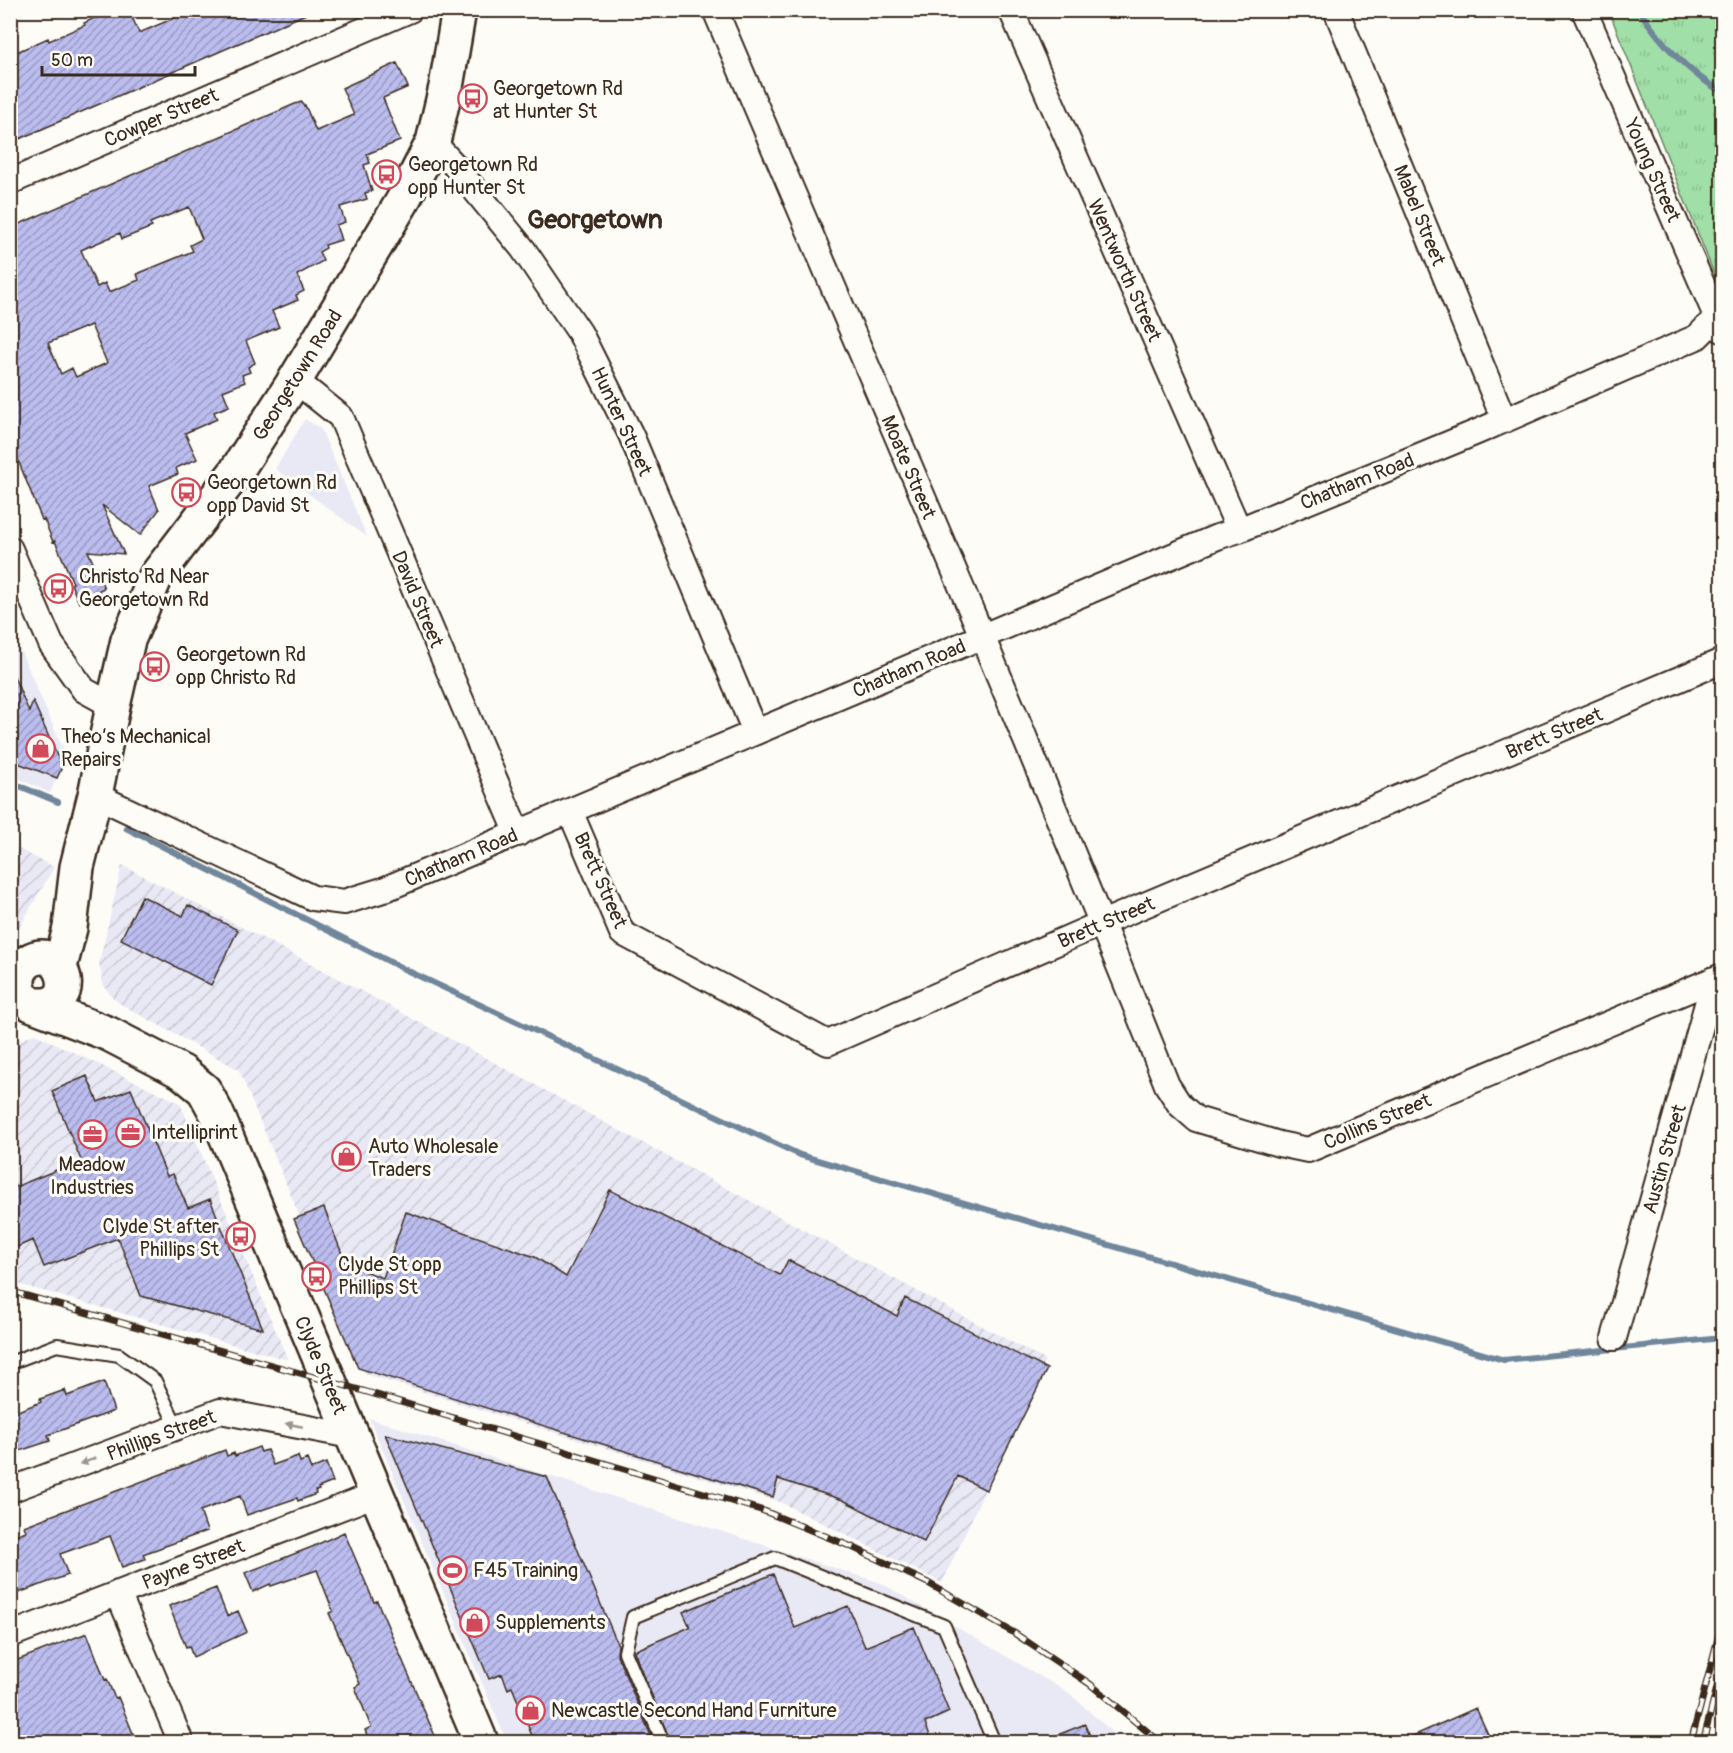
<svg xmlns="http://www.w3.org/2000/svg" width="1733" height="1753" font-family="Pangolin,sans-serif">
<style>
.built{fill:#e9e9f5}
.industrial{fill:url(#industrial-furrows)}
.grass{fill:url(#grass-tufts);stroke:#6e8462;stroke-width:1.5}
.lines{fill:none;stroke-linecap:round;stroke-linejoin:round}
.stream{stroke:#70869b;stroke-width:6}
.building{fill:url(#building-hatch);stroke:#3b2a1e;stroke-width:1.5;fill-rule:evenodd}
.lane-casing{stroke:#3b2a1e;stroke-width:16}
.street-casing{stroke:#3b2a1e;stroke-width:28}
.secondary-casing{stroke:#3b2a1e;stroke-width:38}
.lane{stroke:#fdfcf7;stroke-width:12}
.street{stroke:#fdfcf7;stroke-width:24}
.secondary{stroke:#fdfcf7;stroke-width:33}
.rail-casing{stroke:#3b2a1e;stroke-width:7}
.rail{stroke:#fdfcf7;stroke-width:4.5;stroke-dasharray:14;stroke-linecap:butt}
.oneway{fill:#9c938a}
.labels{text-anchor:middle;stroke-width:6;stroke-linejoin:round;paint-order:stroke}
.poi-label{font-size:20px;fill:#3b2a1e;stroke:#fdfcf7;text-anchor:start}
.street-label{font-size:20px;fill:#3b2a1e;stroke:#fdfcf7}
.district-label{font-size:26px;font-weight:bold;fill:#3b2a1e;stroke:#fdfcf7}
</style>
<defs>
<pattern id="industrial-furrows" width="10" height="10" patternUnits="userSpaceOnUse" patternTransform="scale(1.5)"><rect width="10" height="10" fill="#e9e9f5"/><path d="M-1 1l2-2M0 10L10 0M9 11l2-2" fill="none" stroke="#c9c8d2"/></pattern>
<pattern id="grass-tufts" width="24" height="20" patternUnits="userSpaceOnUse" patternTransform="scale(1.5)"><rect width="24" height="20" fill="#a0dfa7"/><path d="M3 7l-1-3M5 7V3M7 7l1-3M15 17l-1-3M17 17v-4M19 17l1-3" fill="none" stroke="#8bc08f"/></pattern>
<pattern id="building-hatch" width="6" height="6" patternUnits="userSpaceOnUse" patternTransform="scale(1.5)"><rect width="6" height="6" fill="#bbbdef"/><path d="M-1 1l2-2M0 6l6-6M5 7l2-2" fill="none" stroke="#999ac1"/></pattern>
</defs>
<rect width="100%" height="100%" fill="#fdfcf7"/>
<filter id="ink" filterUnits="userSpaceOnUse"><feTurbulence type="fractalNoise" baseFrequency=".0167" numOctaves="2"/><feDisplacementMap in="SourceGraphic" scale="12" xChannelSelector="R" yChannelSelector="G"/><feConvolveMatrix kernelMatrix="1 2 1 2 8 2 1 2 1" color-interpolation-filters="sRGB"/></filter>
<g filter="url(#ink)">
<path class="built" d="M305,419L321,429L367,537L275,469Z
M10,626L66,756L50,793L11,775Z
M369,1418L881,1583L1069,1693L1123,1742H507Z"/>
<path class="industrial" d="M11,845L54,867L11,942Z
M122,865L289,952L1045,1360L942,1583L780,1502L365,1374L239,1070L119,1003L111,996L103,984L99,963Z
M35,1034L180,1103L288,1360L11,1282L10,1044Z"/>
<path class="grass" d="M1609,11H1722V290L1721,291Z"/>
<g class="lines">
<path class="stream" d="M1639,10C1661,43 1689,73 1722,92
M10,782L58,802
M126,828L406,970L800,1155L1504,1360L1722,1338"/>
</g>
<path class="building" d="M111,10H129L139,33L193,10H315L10,143V55L48,38L49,41L85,25L84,23Z
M397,63L408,87L383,98L400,141L367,154L370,163L364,165L372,191L365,193L367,199L340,207L345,222L336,225L341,240L325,245L326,248L319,252L323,261L297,275L304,291L296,295L298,300L272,311L279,327L246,341L255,363L248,367L250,372L242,375L245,382L223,391L229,406L214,412L217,419L185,433L197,459L176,468L178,474L149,486L159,510L140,535L102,505L124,554L88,551L104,588L99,590L100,594L79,603L71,584L73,583L55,541L53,542L44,519L42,520L10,440V228L295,104L302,102L304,106L305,105L316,131L354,115L342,88ZM189,207L202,239L190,245L193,251L137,274L139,280L109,292L105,283L97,287L81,250L120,233L122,239L152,227L150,223ZM91,325L107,363L76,377L72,368L61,374L48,343Z
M10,667L29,712L33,701L62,767L57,778L10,760Z
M142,896L183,916L188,905L238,930L211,985L121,939Z
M87,1076L98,1102L131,1089L167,1176L173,1174L188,1208L210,1199L263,1329L141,1296L118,1238L44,1267L33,1240L10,1250V1189L81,1160L52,1091Z
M610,1190L780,1275L788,1260L897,1316L905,1298L1047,1369L986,1490L958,1476L924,1542L843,1500L778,1479L773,1497L358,1368L294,1219L324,1208L346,1264L383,1278L406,1212L535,1257L566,1277Z
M104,1382L114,1411L48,1435L50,1441L10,1454V1414L41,1402L40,1399L65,1390L67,1396Z
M385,1434L547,1477L618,1645L617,1655L654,1743H535L512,1687L508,1689L502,1674L489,1679Z
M259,1447L261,1452L267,1450L273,1465L298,1456L300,1462L307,1459L311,1469L326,1463L333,1482L318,1488L319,1490L315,1491L316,1494L298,1501L297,1498L247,1515L240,1496L200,1511L207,1531L143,1554L145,1559L122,1567L110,1536L60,1554L68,1575L10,1596V1537L26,1531L24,1526L225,1450L227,1456L234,1453L235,1456Z
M344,1532L374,1602L377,1601L438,1743H370L365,1730L371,1727L355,1687L360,1684L329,1613L333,1611L317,1570L271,1586L270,1584L253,1592L245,1573L312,1547Z
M773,1574L795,1628L848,1606L865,1647L914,1627L949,1712L925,1723L933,1743H671L634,1651L690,1627L683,1612Z
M216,1588L227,1616L238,1611L247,1632L193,1657L189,1646L186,1647L169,1606Z
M87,1633L105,1680L107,1679L114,1696L116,1698L118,1697L137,1743H80L78,1738L68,1743H10V1663Z
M1476,1708L1492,1743H1397Z
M1085,1724L1093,1743H1040V1742Z"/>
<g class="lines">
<defs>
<path id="lane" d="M10,1363L57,1345L119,1355L155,1381L177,1427
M663,1742L625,1652L633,1617L775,1558L944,1626L994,1742"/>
<path id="street" d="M715,10C867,368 1023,724 1167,1085L1180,1105L1196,1119L1279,1144L1308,1150L1722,976
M1011,10L1239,530
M1336,10L1504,420
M1584,10L1722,330
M433,142L456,167L523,249L580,333L631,435L755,732
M10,182L410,10
M295,380L341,417L518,834
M10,549L51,644L84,690L113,706
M95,795L313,898L344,902L383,890L1217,537L1239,530L1477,432L1697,337L1722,312
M570,811L622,933L828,1043L1102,923L1722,661
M1614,1338L1714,979
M10,1490L220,1411L351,1436
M118,1593L181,1742
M10,1635L376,1494"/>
<path id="secondary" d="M60,967L70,928L77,867L95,795L113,706L128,640L140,613L156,576L235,473L295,380L402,202L433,142L446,87L459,10
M37,1005C84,1008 63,940 29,961C20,967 17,976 18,986L22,996L31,1004L109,1034L182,1072L204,1090L216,1112L481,1742"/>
</defs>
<use href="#lane" class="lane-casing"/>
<use href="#street" class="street-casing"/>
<use href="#secondary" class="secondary-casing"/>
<use href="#lane" class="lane"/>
<use href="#street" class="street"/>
<use href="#secondary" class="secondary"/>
<defs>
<path id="rail" d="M10,1291L367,1392L764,1511L852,1547L928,1583L1014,1633L1090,1684L1160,1742
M1691,1742L1722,1623
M1703,1742L1722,1668"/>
</defs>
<use href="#rail" class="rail-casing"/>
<use href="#rail" class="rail"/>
</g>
<defs><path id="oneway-solid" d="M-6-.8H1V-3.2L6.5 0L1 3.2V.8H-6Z" transform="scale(1.5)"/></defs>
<g class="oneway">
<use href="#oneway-solid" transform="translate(294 1425) rotate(-169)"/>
<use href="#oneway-solid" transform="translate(88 1461) rotate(159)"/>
</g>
</g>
<defs>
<symbol id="bus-ring" viewBox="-11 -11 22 22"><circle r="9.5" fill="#fdfcf7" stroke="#d1495b" stroke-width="1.5"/><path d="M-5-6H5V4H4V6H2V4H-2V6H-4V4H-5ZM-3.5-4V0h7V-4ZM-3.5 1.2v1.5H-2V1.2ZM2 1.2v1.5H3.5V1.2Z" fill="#d1495b"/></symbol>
<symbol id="shop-ring" viewBox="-11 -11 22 22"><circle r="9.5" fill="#fdfcf7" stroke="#d1495b" stroke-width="1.5"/><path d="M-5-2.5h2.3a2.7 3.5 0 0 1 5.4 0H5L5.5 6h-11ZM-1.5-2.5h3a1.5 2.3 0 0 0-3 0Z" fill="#d1495b"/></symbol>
<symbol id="office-ring" viewBox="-11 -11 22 22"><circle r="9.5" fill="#fdfcf7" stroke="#d1495b" stroke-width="1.5"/><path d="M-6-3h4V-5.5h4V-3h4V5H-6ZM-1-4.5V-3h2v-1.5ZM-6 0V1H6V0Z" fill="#d1495b"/></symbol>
<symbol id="stadium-ring" viewBox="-11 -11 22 22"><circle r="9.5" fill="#fdfcf7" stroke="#d1495b" stroke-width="1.5"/><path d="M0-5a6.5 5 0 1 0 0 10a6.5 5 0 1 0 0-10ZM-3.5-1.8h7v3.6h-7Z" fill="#d1495b"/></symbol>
</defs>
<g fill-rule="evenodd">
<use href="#bus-ring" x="456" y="82" width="33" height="33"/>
<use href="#bus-ring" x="370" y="158" width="33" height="33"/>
<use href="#bus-ring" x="170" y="476" width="33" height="33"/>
<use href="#bus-ring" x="42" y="572" width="33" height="33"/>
<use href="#bus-ring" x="138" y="650" width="33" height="33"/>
<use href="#shop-ring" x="24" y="732" width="33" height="33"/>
<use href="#office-ring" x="114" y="1116" width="33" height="33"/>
<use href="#office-ring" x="76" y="1118" width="33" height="33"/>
<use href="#shop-ring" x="330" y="1140" width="33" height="33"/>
<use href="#bus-ring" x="224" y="1220" width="33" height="33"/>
<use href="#bus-ring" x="300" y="1260" width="33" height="33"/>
<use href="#stadium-ring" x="436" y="1554" width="33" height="33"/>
<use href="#shop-ring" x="458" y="1606" width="33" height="33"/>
<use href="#shop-ring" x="514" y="1694" width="33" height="33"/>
</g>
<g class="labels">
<g class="poi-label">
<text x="493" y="95">Georgetown Rd<tspan x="493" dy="23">at Hunter St</tspan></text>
<text x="408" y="171">Georgetown Rd<tspan x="408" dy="23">opp Hunter St</tspan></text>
<text x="207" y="489">Georgetown Rd<tspan x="207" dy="23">opp David St</tspan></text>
<text x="79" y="583">Christo Rd Near<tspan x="79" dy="23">Georgetown Rd</tspan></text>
<text x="176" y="661">Georgetown Rd<tspan x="176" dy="23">opp Christo Rd</tspan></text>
<text x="61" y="743">Theo’s Mechanical<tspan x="61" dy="23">Repairs</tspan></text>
<text x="151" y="1139">Intelliprint</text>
<text x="368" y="1153">Auto Wholesale<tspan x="368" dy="23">Traders</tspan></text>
<text x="92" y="1171" text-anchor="middle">Meadow<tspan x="92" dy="23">Industries</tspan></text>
<text x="219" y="1233" text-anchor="end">Clyde St after<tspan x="219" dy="23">Phillips St</tspan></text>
<text x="338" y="1271">Clyde St opp<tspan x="338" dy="23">Phillips St</tspan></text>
<text x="473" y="1577">F45 Training</text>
<text x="495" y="1629">Supplements</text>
<text x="551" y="1717">Newcastle Second Hand Furniture</text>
</g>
<g class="street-label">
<text transform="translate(161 117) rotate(-23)" y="7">Cowper Street</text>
<text transform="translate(1653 170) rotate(66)" y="7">Young Street</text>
<text transform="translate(1420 215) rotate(68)" y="7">Mabel Street</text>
<text transform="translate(1125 270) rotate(66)" y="7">Wentworth Street</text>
<text transform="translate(297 375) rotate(-58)" y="7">Georgetown Road</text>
<text transform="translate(622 421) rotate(65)" y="7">Hunter Street</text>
<text transform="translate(909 467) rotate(67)" y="7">Moate Street</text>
<text transform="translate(1357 481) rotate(-22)" y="7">Chatham Road</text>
<text transform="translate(418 599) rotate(67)" y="7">David Street</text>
<text transform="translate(909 668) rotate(-23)" y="7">Chatham Road</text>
<text transform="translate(1554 733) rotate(-23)" y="7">Brett Street</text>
<text transform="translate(461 857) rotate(-23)" y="7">Chatham Road</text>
<text transform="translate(601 880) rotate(66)" y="7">Brett Street</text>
<text transform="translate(1106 922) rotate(-23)" y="7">Brett Street</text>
<text transform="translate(1377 1121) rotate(-23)" y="7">Collins Street</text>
<text transform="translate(1664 1159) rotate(-74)" y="7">Austin Street</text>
<text transform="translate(321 1365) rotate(67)" y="7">Clyde Street</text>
<text transform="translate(161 1435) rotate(-20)" y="7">Phillips Street</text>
<text transform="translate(193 1564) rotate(-21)" y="7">Payne Street</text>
</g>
<g class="district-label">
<text x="595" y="228">Georgetown</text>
</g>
</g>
<rect width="1733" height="1753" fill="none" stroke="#fdfcf7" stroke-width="36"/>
<rect x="18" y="18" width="1697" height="1717" fill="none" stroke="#3b2a1e" stroke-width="2" filter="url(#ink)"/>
<path d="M42 66v9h153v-9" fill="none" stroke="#3b2a1e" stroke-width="3"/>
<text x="51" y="66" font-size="18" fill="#3b2a1e" stroke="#fdfcf7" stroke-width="4.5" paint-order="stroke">50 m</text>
</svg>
